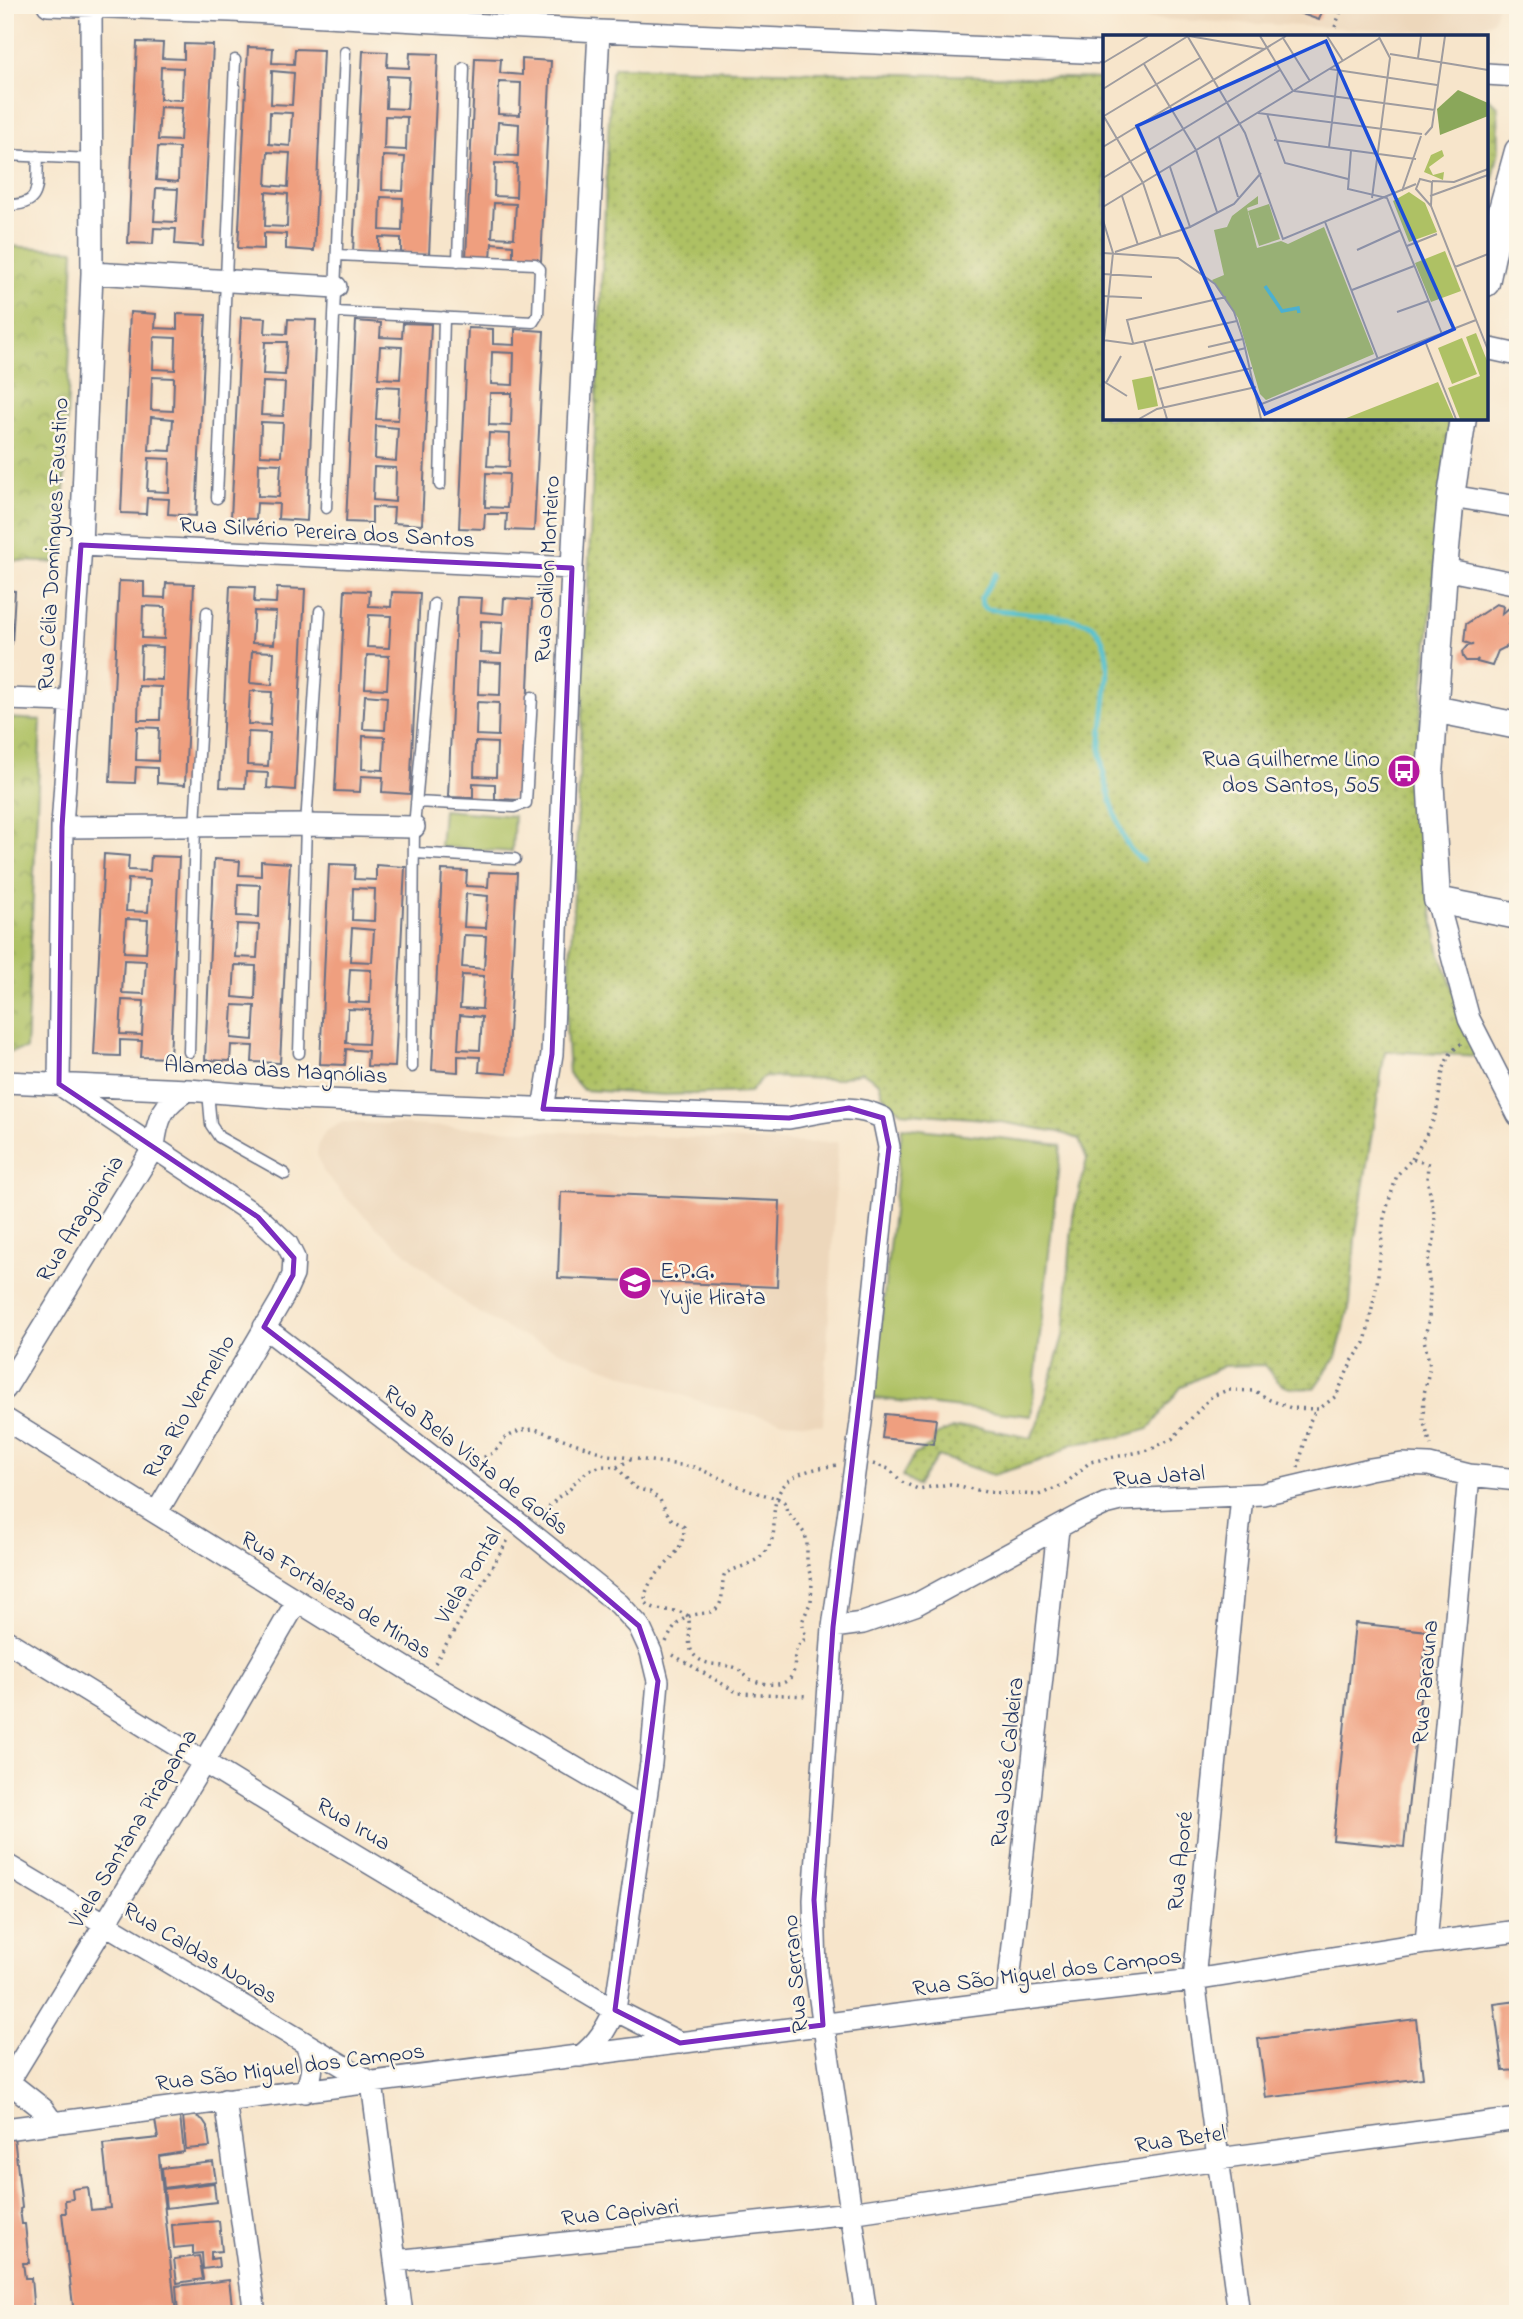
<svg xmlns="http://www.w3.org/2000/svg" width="1523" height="2319" font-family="'Indie Flower',sans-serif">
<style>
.built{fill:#edd7bb}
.grass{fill:url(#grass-dots);stroke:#647861;stroke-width:2}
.park{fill:url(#park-crowns);stroke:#647861;stroke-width:2}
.pitch{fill:#aec164;stroke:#647861;stroke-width:2}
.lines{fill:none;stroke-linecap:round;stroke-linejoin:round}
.stream{stroke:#55c1cf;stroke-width:5}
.building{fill:#ef9f7f;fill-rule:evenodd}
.service-casing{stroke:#686f84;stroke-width:13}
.minor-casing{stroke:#686f84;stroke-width:24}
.tertiary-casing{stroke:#686f84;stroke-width:29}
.path{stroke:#686f84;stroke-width:3.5;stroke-dasharray:2 5;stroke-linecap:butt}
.service{stroke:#fff;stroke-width:10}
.minor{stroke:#fff;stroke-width:21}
.tertiary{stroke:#fff;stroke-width:26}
.marked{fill:none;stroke:#7b2cbf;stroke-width:5;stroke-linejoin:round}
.labels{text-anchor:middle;stroke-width:5;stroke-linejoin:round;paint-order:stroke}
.street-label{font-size:23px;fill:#1b2f5e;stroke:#fcf5e5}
.poi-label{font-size:23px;fill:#1b2f5e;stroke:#fcf5e5;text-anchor:end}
.inset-river{fill:none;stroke:#55c1cf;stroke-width:3.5}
.inset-road{fill:none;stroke:#9f9c9f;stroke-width:2}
.view{fill:#1d4ed8;fill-opacity:0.15;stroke:#1d4ed8;stroke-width:3.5}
.inset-edge{fill:none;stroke:#1b2f5e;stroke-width:3.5}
</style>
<defs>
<pattern id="grass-dots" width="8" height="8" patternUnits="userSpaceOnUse" patternTransform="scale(1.75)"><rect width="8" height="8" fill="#aec164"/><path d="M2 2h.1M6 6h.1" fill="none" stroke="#8d9d56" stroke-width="1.8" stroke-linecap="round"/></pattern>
<pattern id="park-crowns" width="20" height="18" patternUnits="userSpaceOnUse" patternTransform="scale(1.75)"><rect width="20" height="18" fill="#aec164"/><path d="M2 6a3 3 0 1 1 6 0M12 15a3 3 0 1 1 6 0" fill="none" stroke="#8d9d56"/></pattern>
</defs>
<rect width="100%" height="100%" fill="#fcf5e5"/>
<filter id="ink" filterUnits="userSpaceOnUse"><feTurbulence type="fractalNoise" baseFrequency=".0143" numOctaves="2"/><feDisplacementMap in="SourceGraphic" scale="14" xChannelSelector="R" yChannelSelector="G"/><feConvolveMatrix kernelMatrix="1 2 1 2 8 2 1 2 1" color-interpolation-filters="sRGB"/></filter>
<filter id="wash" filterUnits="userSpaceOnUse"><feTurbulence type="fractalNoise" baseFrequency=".00686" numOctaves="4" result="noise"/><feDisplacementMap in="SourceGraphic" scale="28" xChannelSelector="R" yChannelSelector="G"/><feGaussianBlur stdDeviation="1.57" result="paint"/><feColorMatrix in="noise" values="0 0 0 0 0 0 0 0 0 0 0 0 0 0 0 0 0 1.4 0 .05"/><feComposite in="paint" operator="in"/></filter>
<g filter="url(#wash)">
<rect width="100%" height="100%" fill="#f7e5cb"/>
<path class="built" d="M1030,5H1497L1494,20L1467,34L1030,13Z
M343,1122L806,1143L838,1142L823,1425L785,1422L710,1405L564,1353L511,1331L479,1313L456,1296L376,1227L350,1202L323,1171L317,1154L319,1143L326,1130Z"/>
<path class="grass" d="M615,67L1105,79V418H1450L1420,724L1422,861L1440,954L1479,1056L1385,1051L1355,1239L1350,1304L1336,1357L1314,1388C1283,1390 1283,1388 1264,1365L1223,1366L1182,1386L1149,1429L1117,1438L1072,1444L1051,1457L993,1475L938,1456L917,1486L902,1476L914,1455L933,1444L934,1436C963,1419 999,1432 1031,1438L1039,1420L1063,1336L1073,1216L1087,1159L1079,1139L1058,1132L983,1119L901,1112L883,1096L879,1083L862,1072L837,1079L763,1077L750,1092L665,1095L583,1090L569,1074L566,1028L574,894L611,72Z
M1486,97L1498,106L1499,150L1486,212Z"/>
<path class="park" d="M5,246L74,250L61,563L5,560Z
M5,718L41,720L26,1049L5,1053Z"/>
<path class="pitch" d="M443,810L514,816L512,852L440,847Z
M902,1127L1061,1145L1031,1416L873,1398Z"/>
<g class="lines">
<path class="stream" d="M996,574L981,598L982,606L987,609C1006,611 1080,616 1092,626C1123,650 1098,720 1101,754C1103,777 1110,800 1118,821C1123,837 1128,852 1143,860"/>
</g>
<g id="blocks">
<path class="building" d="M1276,5H1324L1319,20Z
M137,42L163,43L162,58L184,59V44L213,45L203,246L175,244L176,229L154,228L153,244L128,243ZM161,67L183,68L182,100L160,99ZM160,107L182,108L180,141L158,140ZM158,147L179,148L178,182L156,180ZM156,188L178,189L176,222L154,221Z
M248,47L273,48L272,63L294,64L295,49L323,50L314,251L286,249V234L264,233V249L238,248ZM272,71L294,73L292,105L271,104ZM270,112L292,113L290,146L269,144ZM268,152L290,153L288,187L266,185ZM266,192L288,194L287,227L265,226Z
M363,51L388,52L387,67L409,68L410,53L438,54L429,255L401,253V238L379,237V253L353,252ZM387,76L409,77L407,109L386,108ZM385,116L407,117L406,150L384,149ZM383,156L405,157L403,191L382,190ZM381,197L403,198L402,231L380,230Z
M475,58L501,59L500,73L522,75V59L551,61L541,261L513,260V245L492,243L491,260L466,258ZM499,82L521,83L520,115L498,114ZM498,122L519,124L518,156L496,155ZM495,163L517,164L516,197L494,196ZM494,203L516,204L514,238L492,237Z
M130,312L156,314L155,328L177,329V314L206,315L196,516L168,514L169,499L147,498L146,514L121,513ZM154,337L176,338L175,370L153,369ZM152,377L174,378L173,411L151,410ZM151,417L173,419L171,451L149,450ZM149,458L170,459L169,492L147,491Z
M241,317L266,318L265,333L287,334L288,319L316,320L307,521L278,519L279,504L257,503L256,519L231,518ZM265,342H287L285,375L263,374ZM263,382L285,383L283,416L261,415ZM261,422L283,423L281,456L260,455ZM259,463L281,464L279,497L258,496Z
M356,321L381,323L380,337L402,338L403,323L431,324L422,525L393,523L394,508L372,507V523L346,522ZM380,346L402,347L400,379L378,378ZM378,386L400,387L398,420L376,419ZM376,426L398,428L396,461L375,459ZM374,467L396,468L395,502L373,500Z
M468,328L493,329V344L515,345V329L544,331L534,531L506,530L507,514H485L484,529L459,528ZM492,352L514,353L513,385L491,384ZM490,393H512L511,426L489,425ZM489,433L510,434L509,467L487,466ZM486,473L509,474L507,508L485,507Z
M119,581L144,582V597L165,598L166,583L194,584L185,785L157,783V768L136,767L135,783L110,782ZM143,606L165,607L164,639L142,638ZM141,646L163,647L162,680L140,679ZM139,686L161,687L160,720H138ZM137,727L159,728L158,761L136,760Z
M230,586L255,587L254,602L276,603L277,588L305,589L295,790L267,788L268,773L246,772L245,788L220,787ZM254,611L276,612L274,644L252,643ZM252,651L274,652L272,685L250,683ZM250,691L272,692L270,725L248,724ZM248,732L270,733L268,766L247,765Z
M5,590L15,591L12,644H5Z
M345,590L370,591L369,606L391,607L392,592L420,593L410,794L382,792L383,777L361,776L360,792L335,791ZM369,615L391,616L389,648L367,647ZM367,655L389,656L387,689L365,688ZM365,695L387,697L385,730L363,729ZM363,736L385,737L383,770L362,769Z
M457,597L482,598L481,612L503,614L504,598L532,600L523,800L495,799V784L473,783V798L448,797ZM481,621L503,622L501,654L480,653ZM479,662L501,663L500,695L478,694ZM477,702L499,703L498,736L476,735ZM475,742L497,743L496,777L474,776Z
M1496,604L1503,606L1502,614L1509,608L1516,612L1517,619L1510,624L1518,625V641L1498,651L1492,666L1477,662L1478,659L1476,661H1466L1463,657L1462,652L1467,646L1473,645L1464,642L1466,624Z
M104,854L129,856L128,870L150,871L151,856L179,857L170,1058L141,1057L142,1041L120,1040V1056L94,1055ZM128,879L150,880L148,912L126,911ZM126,919L148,920L146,953L124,952ZM124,960L146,961L144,994L122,993ZM122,1000L144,1001L142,1035L120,1034Z
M214,859L240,861L239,875L261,876V861L290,863L280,1063L252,1062L253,1046L231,1045L230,1061L205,1060ZM238,884L260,885L259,917L237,916ZM237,924L259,925L257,958L235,957ZM235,965L256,966L255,999L233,997ZM233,1005L255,1006L253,1040L231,1038Z
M329,864L355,865L354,879L376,880V865L405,867L395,1067L367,1066L368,1051L346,1049L345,1065L320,1064ZM353,888L375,889L374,921L352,920ZM352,928L374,930L372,962L350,961ZM350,969L371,970L370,1003L348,1002ZM348,1009L370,1010L368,1044L346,1043Z
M442,870L467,871L466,886L488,887L489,872L517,873L507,1074L479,1072L480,1057L458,1056V1072L432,1070ZM466,894L488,896L486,928L464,927ZM464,935L486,936L484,969L462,967ZM462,975L484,976L482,1009L460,1008ZM460,1015L482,1017L480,1050L458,1049Z
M561,1192L780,1201L777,1287L558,1278Z
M885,1414L936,1419L933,1444L882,1438Z
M1355,1623L1427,1631L1404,1847L1333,1840Z
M1518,2001V2070L1503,2071L1494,2004Z
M1416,2019L1423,2078L1266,2098L1258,2039Z
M194,2115L203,2120L207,2126L210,2147L186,2149L183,2116Z
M180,2117L184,2152L159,2156L176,2314H74L62,2213H66L65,2200L73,2199L72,2189L88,2187L91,2210L110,2208L103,2144L158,2138L155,2120Z
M14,2136L22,2208L20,2209L22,2224H25L29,2263H23L25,2278H31L34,2314H5V2137Z
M213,2162L216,2181L164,2188L162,2168Z
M214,2183L216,2202L166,2208L164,2189Z
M219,2221L222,2251L211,2252V2259L218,2258L219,2267L203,2269L202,2253L193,2254V2246L174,2248L172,2225Z
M199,2256L203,2279L177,2283L174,2259Z
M229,2280L233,2314H178L176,2286Z"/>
</g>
</g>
<g filter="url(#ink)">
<use href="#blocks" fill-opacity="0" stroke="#686f84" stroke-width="2"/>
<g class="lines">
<defs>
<path id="service" d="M5,155L92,159
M5,205C44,206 36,187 38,156
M458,261L464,68
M335,312L533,322L538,314L540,269L535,264L337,255
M440,485L444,317
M217,498L235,60
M326,508L345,52
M416,802L514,807L526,803L532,697
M415,853L515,859
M189,1052L195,826L207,612
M299,1053L306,825L320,611
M412,1067L414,827L434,604
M208,1092L211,1125L219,1137L285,1174"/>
<path id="minor" d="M48,5L231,11L599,31L1105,53
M91,7L92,273L81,545L62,827L59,1084L258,1217L287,1244L294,1258L293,1275L283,1297L157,1512
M1486,74L1518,76
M92,273L336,287
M1486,348L1518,355
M1451,496L1518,507
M81,545L572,568
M1444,569L1518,584
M5,699L70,701
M62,827L306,825L414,827
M1437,900L1469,1019L1518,1115
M5,1082L188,1090L301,1099L789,1118C825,1112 849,1101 883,1118L889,1147L861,1422L833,1627L814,1900L816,1972L866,2314
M543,1109L552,1054L572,568L599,31
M264,1327L518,1523L619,1604L639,1626L651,1652L658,1681L651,1763L615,2010C606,2029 598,2043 581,2056
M5,1389L154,1147C157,1118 163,1104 188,1090
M5,1419L425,1680L644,1808
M833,1627L863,1623L915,1605L1079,1516L1105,1504L1121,1500L1263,1494L1370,1469L1402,1464L1429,1465L1469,1475
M5,1640L296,1819L615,2010L680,2043
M5,1864L372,2083
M1426,1943L1469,1475L1518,1480
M1007,2001L1058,1529
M305,2043C315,2062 313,2073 305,2092
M5,2079L43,2109L53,2123
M9,2081L204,1762L297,1601
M372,2083L402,2314
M225,2100L255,2314
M5,2129L1007,2001L1194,1980L1426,1943L1518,1931
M395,2261L850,2213L1218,2159L1518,2119
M1239,2314L1194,1980L1242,1496"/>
<path id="tertiary" d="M1486,283L1502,209L1518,151
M1463,418L1451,496L1444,569L1430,775L1437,900L1518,916
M1434,709L1518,726"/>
</defs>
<use href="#service" class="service-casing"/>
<use href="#minor" class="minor-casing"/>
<use href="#tertiary" class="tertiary-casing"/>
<path class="path" d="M1335,27L1343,5
M1412,1159C1420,1145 1430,1130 1435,1115C1443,1091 1437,1059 1461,1044
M471,1463L491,1454L498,1448L505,1438L521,1430L535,1429L608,1455L695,1467L750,1491L777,1498L784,1502L787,1511L805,1534L807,1542V1562L812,1582L811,1601L802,1622L805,1634L804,1640C787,1652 801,1667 789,1679C781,1688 758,1684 748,1678C744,1675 741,1670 736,1668C722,1662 707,1668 695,1656C685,1646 692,1629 688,1616C674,1606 659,1615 645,1602C644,1571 685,1562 684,1527L670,1518L660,1500L650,1492L638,1489L632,1485L617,1467L602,1466L589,1470L575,1482L570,1489L557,1498L540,1518
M873,1464L889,1469L902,1482L918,1489L950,1484L986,1492L1039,1495L1065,1484L1090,1462L1149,1450L1172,1439L1212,1396L1228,1390L1255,1391L1270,1400L1291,1408L1319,1409L1336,1396L1352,1361L1365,1343L1377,1284L1384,1217L1397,1175L1412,1159L1428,1164L1427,1179L1435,1217L1434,1239L1427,1266L1430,1287L1429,1319L1424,1340L1430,1366L1424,1394L1423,1420L1431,1445
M617,1467L634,1458
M1298,1468L1310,1421L1316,1410
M666,1642C674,1626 680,1617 698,1614C703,1613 711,1613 715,1610C726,1602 720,1583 725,1573C736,1568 757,1563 764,1553C774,1541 774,1532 774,1518C774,1476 803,1470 838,1465
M673,1655L738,1693L809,1696
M435,1663L508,1540"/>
<use href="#service" class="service"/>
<use href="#minor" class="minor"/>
<use href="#tertiary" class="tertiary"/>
</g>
</g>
<path class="marked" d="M81,545L572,568L552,1054L543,1109L789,1118L849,1108L883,1118L889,1147L833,1627L814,1900L823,2025L680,2043L615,2010L658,1681L639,1626L518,1523L264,1327L293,1275L294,1258L258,1217L59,1084L62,827Z"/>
<defs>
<symbol id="bus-disc" viewBox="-11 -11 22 22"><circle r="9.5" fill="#b5179e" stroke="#fcf5e5"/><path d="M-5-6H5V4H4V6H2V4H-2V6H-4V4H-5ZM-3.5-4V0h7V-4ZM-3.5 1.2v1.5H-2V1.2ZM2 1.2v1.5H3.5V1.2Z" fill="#fff"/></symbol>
<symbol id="school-disc" viewBox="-11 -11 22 22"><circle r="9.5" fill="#b5179e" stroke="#fcf5e5"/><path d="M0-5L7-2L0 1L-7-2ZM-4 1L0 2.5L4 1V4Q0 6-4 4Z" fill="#fff"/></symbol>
</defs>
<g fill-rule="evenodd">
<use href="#bus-disc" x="1385" y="752" width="38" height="38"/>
<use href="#school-disc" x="616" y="1264" width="38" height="38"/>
</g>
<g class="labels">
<g class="street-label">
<text transform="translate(327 531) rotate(3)" y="8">Rua Silvério Pereira dos Santos</text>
<text transform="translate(52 544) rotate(-87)" y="8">Rua Célia Domingues Faustino</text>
<text transform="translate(546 569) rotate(-87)" y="8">Rua Odilon Monteiro</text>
<text transform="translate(276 1069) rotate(3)" y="8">Alameda das Magnólias</text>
<text transform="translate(79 1218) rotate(-58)" y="8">Rua Aragoiania</text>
<text transform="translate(188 1406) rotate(-60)" y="8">Rua Rio Vermelho</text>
<text transform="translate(477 1459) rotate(38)" y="8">Rua Bela Vista de Goiás</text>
<text transform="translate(1159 1475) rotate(-4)" y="8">Rua Jatal</text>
<text transform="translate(467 1575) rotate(-59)" y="8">Viela Pontal</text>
<text transform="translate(337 1594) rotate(32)" y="8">Rua Fortaleza de Minas</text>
<text transform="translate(1424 1682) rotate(-85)" y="8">Rua Parauna</text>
<text transform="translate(1006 1762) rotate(-84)" y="8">Rua José Caldeira</text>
<text transform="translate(354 1823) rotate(31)" y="8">Rua Irua</text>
<text transform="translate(132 1828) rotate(-59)" y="8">Viela Santana Pirapama</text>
<text transform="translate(1179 1861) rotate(-84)" y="8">Rua Aporé</text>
<text transform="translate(201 1952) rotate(31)" y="8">Rua Caldas Novas</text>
<text transform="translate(1047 1971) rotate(-7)" y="8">Rua São Miguel dos Campos</text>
<text transform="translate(794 1974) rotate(-95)" y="8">Rua Serrano</text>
<text transform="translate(290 2066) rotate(-7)" y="8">Rua São Miguel dos Campos</text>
<text transform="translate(1180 2138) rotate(-8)" y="8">Rua Betel</text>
<text transform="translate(620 2211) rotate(-6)" y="8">Rua Capivari</text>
</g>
<g class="poi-label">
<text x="1380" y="766">Rua Guilherme Lino<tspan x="1380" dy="26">dos Santos, 505</tspan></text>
<text x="660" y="1278" text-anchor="start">E.P.G.<tspan x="660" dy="26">Yujie Hirata</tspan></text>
</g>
</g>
<g transform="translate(1103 35)">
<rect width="385" height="385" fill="#f7e5cb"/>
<path d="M339,115L341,121L326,132L330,140L341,137L340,145L321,137L328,120ZM155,161V169L144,173L154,213L178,206L185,209L221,192L271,319L163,365L157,359L135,283L109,245L121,240L111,195L124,192L129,181ZM335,347L351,384H241Z" fill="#aec164"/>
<path d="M355,55L385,68V81L337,100L334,74Z" fill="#8aa75a"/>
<path d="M306,157L322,168L334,197L306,207L290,166ZM342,216L358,256L328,267L312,228ZM373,298L385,328V384H357L345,353L377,341L363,302Z" fill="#aec164"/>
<path d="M166,169L177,204L156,211L145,176ZM359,303L374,339L349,349L335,313ZM49,341L55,371L35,375L29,345Z" fill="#aec164"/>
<path class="inset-river" d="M162,251L179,276L195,273L196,278"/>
<path class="inset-road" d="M86,1L161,14M157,1L190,56M224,1L240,26M85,2L142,98L180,204L313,149M180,3L207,46M287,19L385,35M315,23L318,1M0,28L45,1M41,29L93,115L114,177M227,34L334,50M0,54L85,1M191,56L332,75M155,78L319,99M164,79L182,128L245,144M0,80L40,148L58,202M1,81L97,23M322,100L329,92L342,1M116,102L135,162M171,105L313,124M0,112L183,1M226,112L235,36M248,115L245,154L284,163L339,299M0,143L177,35M329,146L351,147L385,134M299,156L318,101M19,161L35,210M327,161L385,140M269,163L287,23L276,2M328,171L329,147L317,144L313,154L328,171L385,315M0,172L277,3M0,185L10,218L0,314M222,187L275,324M87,192L131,169L158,138M304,211L334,199M254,215L298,195M12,217L87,192L67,132M0,218L75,223L112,249L131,277L140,304L158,384M352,232L385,219M0,239L49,242M249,255L311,231M0,261L39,263M294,277L325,266M0,305L29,309L134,286M41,306L64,384M322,306L353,384M30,308L24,285L123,262M105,312L140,304M52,335L143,313M0,346L24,361M3,348L18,321M56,354L149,333M156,370L373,285M36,384L54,374L153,352"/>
<path class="view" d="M223,6L351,294L162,379L34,91Z"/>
<rect width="385" height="385" class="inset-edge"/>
</g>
<rect width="1523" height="2319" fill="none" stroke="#fcf5e5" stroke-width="28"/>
</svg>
